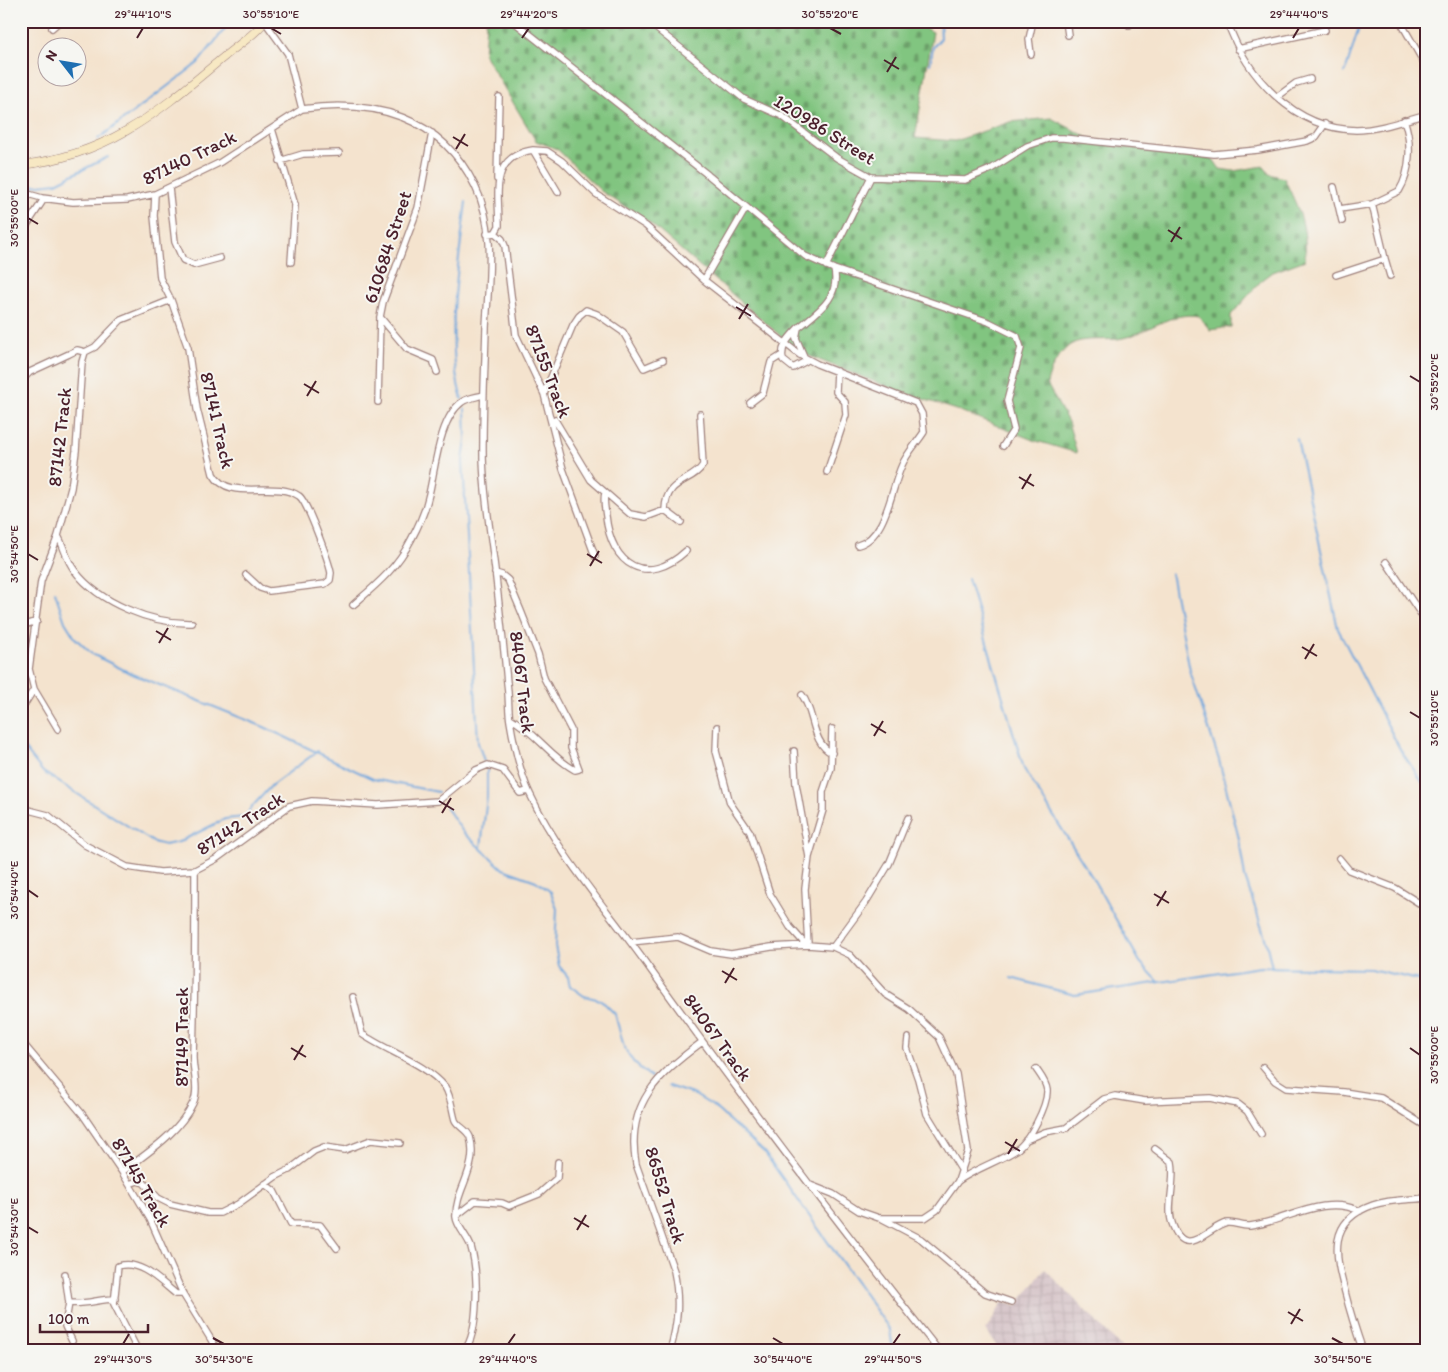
<svg xmlns="http://www.w3.org/2000/svg" width="1448" height="1372" font-family="Itim,sans-serif">
<style>
.industrial{fill:url(#industrial-grid)}
.cemetery{fill:url(#cemetery-stones);stroke:#667256}
.lines{fill:none;stroke-linecap:round;stroke-linejoin:round}
.stream{stroke:#6da5dc;stroke-width:2}
.street-casing{stroke:#9f817c;stroke-width:8}
.secondary-casing{stroke:#9f817c;stroke-width:9}
.street{stroke:#fff;stroke-width:5.5}
.secondary{stroke:#f7e8c3;stroke-width:8}
.ticks{fill:none;stroke:#4a1f2b;stroke-width:2}
.labels{text-anchor:middle;stroke-width:4;stroke-linejoin:round;paint-order:stroke}
.street-label{font-size:19px;fill:#4a1f2b;stroke:#f6f6f2}
.neatline{fill:none;stroke:#4a1f2b;stroke-width:2}
.ticks-label{font-size:12px;text-anchor:middle;fill:#4a1f2b}
</style>
<defs>
<pattern id="industrial-grid" width="8" height="8" patternUnits="userSpaceOnUse" patternTransform="scale(1.25)"><rect width="8" height="8" fill="#d2bec3"/><path d="M0 4h8M4 0v8" fill="none" stroke="#b6a3a8"/></pattern>
<pattern id="cemetery-stones" width="16" height="16" patternUnits="userSpaceOnUse" patternTransform="scale(1.25)"><rect width="16" height="16" fill="#81c580"/><path d="M2 7V4a2 2 0 0 1 4 0v3zM10 15v-3a2 2 0 0 1 4 0v3z" fill="#6c9f69"/></pattern>
</defs>
<rect width="100%" height="100%" fill="#f6f6f2"/>
<filter id="ink" filterUnits="userSpaceOnUse"><feTurbulence type="fractalNoise" baseFrequency=".02" numOctaves="2"/><feDisplacementMap in="SourceGraphic" scale="10" xChannelSelector="R" yChannelSelector="G"/><feConvolveMatrix kernelMatrix="1 2 1 2 8 2 1 2 1" color-interpolation-filters="sRGB"/></filter>
<filter id="wash" filterUnits="userSpaceOnUse"><feTurbulence type="fractalNoise" baseFrequency=".0096" numOctaves="4" result="noise"/><feDisplacementMap in="SourceGraphic" scale="20" xChannelSelector="R" yChannelSelector="G"/><feGaussianBlur stdDeviation="1.12" result="paint"/><feColorMatrix in="noise" values="0 0 0 0 0 0 0 0 0 0 0 0 0 0 0 0 0 1.4 0 .05"/><feComposite in="paint" operator="in"/></filter>
<g filter="url(#wash)">
<rect width="100%" height="100%" fill="#f4e3ce"/>
<path class="industrial" d="M1045,1269L1116,1342L1125,1351H1000L986,1330L1003,1302L1016,1306Z"/>
<path class="cemetery" d="M486,21H909L933,32L915,138L955,141L1010,122L1051,118L1100,144L1213,159L1220,169L1233,171L1264,166L1269,174L1284,178C1299,211 1307,222 1305,260L1273,272L1261,281L1231,315V327L1210,330L1199,316C1170,311 1150,332 1123,338C1107,342 1084,336 1070,345C1059,353 1049,371 1047,384L1068,422L1077,453L1033,440L960,411L901,392L799,352L650,223L601,191L557,149L536,141L484,54Z"/>
<g class="lines">
<path class="stream" d="M930,64L933,47L941,38L940,21
M1345,73L1361,21
M98,139L198,63L231,21
M30,186L56,183L108,157
M462,399C444,344 459,259 466,202
M465,409L466,439L463,461L478,743L484,761
M1297,439L1338,629L1401,751L1427,789
M1171,573L1190,671L1219,760L1239,839L1245,877L1265,938L1272,967
M968,579L1024,769L1092,877L1140,962L1158,981
M55,592L65,622L75,638L92,654L130,673L264,727L373,779L438,792
M21,744L43,772L153,842L165,845L179,842L225,819L246,817L250,809L272,785L318,751
M446,807L463,832L503,869L536,881L551,892L557,909L555,946L559,966L568,977L570,986L584,996L601,1000L615,1014L624,1047L634,1063L651,1077
M481,847L487,797V770
M1011,978L1075,995L1260,967L1371,969L1427,982
M668,1086L695,1095L713,1106L764,1152L890,1330L893,1351"/>
</g>
</g>
<g filter="url(#ink)">
<g class="lines">
<defs>
<path id="street" d="M513,21L708,175L805,256L834,269L989,322L1017,336L1021,348L1007,401L1014,429L1003,446
M647,21L744,99L782,116L837,158L871,177L965,180L991,169L1027,146L1051,138H1063L1214,154L1258,150L1307,141L1316,137L1325,124
M1066,21L1068,35
M1128,21L1129,25
M1227,21C1246,76 1294,129 1356,130C1379,130 1405,120 1427,114
M1400,21L1427,68
M265,22L288,54L302,109C374,99 441,116 475,186C497,230 488,281 486,328C485,366 483,404 483,442C482,486 491,534 496,578C500,613 504,648 507,683C509,696 508,709 510,721C514,745 520,773 530,794C560,858 610,912 650,969C743,1099 840,1226 939,1351
M52,28L60,21
M1238,49L1325,30
M1031,54L1029,39L1033,21
M1277,97L1296,83L1310,79
M272,129L295,205L291,262
M533,150L547,151L562,161L596,194L646,226L704,280L800,355L817,364L916,403L922,414L924,432C917,443 907,453 902,465C891,488 887,537 858,545
M280,161L303,154L339,153
M497,179L499,97
M1334,187L1342,221
M169,188L175,242L183,260L194,265L220,258
M21,192L42,198L73,202L127,200L155,194L219,163L302,109
M155,194L154,216L160,278L171,300L188,348L197,409L213,474C229,503 274,479 299,496C307,501 329,562 331,573L330,580L325,584L269,591L260,588L246,575
M1340,209L1372,204L1399,191C1411,172 1412,141 1404,120
M495,233L499,226C499,193 489,157 533,150L558,192
M21,234L44,199
M487,234L495,233L502,239L505,246L516,335L544,394L563,469L595,556
M1385,259L1390,276
M826,266L871,177
M1336,275L1385,259L1372,204
M704,280L746,208
M380,317L407,349L433,360L437,372
M798,328L796,338L806,361L793,368L783,360C780,346 789,338 798,328Z
M798,328C817,312 841,298 834,269
M21,381L30,372L69,354L77,350L85,352
M544,394L573,325L579,316L586,310L597,314L623,332L644,368L663,360
M378,402L380,317L383,302L418,208L432,133
M750,403L763,393L771,362L782,355
M555,420L591,480L630,514L646,517L665,510L681,522
M827,472L846,415L845,402L836,392L837,371
M605,493C603,500 605,509 606,516C611,566 647,587 686,551
M665,510C666,478 692,483 703,465L700,414
M58,536C65,548 65,558 75,571C99,603 152,624 192,623
M1386,562L1427,623
M495,573L502,575L508,580L521,611L538,654L544,678L571,730V748L579,769L575,770C549,756 537,733 510,718
M353,605C376,585 397,568 411,540C418,527 425,512 428,498C435,473 438,419 462,402C467,398 477,397 483,395
M21,626L37,621
M34,689L58,729
M802,695C815,712 811,743 832,753
M21,710L34,689L29,669L41,581L58,536L71,488L76,451L82,362L85,352L95,347L121,320L171,300
M717,727L716,751L730,803L750,832L770,894L790,927L806,945
M794,751L796,784L809,857
M21,808L48,815L85,845L127,867L160,872L195,870L216,859L289,806L312,801L378,805L438,801L476,770L488,765L503,770L520,793L528,791
M1339,858L1349,870L1395,888L1427,908
M631,942L678,937L711,951L731,954L771,947L808,945L833,947L850,955L885,994L909,1009L939,1037L956,1074L968,1151L958,1181L937,1210L925,1218H879L859,1211L833,1194L810,1185
M808,945L805,889L809,857L823,810V792L831,768L832,729
M833,947L866,902L889,864L908,818
M353,997L362,1034C386,1051 427,1064 445,1087C451,1096 452,1110 455,1120C458,1127 467,1129 470,1137C479,1169 455,1189 456,1217C457,1227 468,1237 471,1247C478,1271 480,1332 464,1351
M908,1038L907,1048L918,1079L927,1114L962,1171
M21,1041L83,1115L122,1172L150,1219L183,1294L218,1351
M1263,1067L1275,1081L1286,1088L1344,1092L1381,1098L1427,1127
M1026,1140L1045,1132L1066,1128L1104,1099L1115,1096L1145,1101L1210,1098L1238,1104L1247,1111L1261,1134
M1155,1149L1172,1162C1176,1181 1166,1207 1172,1223C1185,1262 1208,1227 1227,1223C1234,1222 1242,1227 1250,1226C1287,1221 1323,1194 1360,1211
M122,1172C147,1153 179,1133 193,1103C200,1089 192,1069 193,1054C195,993 195,932 195,870
M958,1181C976,1168 998,1162 1016,1150C1029,1142 1048,1105 1047,1090C1046,1082 1040,1075 1036,1069
M129,1184L138,1181L144,1183L158,1198L170,1204L208,1213H220L238,1204L275,1177L289,1170L314,1151L324,1147L345,1150L371,1140L400,1143
M265,1184L274,1191L291,1224L320,1225L337,1248
M456,1216L475,1201L502,1203L509,1206L539,1194L557,1178L558,1162
M881,1218L921,1239L985,1293L1011,1302
M65,1274L69,1303
M72,1341L65,1326L69,1303C85,1305 99,1299 115,1299
M1234,1348L1240,1351
M138,1351L114,1304L118,1266C140,1259 161,1282 176,1294H183
M670,1351C678,1323 680,1300 674,1271L636,1164C625,1104 658,1075 702,1042
M1363,1351C1356,1331 1350,1312 1345,1292C1335,1255 1327,1221 1373,1205C1390,1199 1409,1200 1427,1198"/>
<path id="secondary" d="M21,165C111,155 159,111 225,56C235,47 260,31 264,21"/>
</defs>
<use href="#street" class="street-casing"/>
<use href="#secondary" class="secondary-casing"/>
<use href="#street" class="street"/>
<use href="#secondary" class="secondary"/>
</g>
</g>
<path class="ticks" d="M271,28L281,34M830,28L841,34M137,38L143,28M522,38L529,28M1293,38L1299,28M884,60L899,69M887,72L896,57M453,137L468,146M456,149L465,134M28,218L38,224M1168,230L1182,239M1171,242L1180,227M736,307L751,316M739,319L748,304M1410,376L1420,382M304,384L319,393M307,396L316,381M1019,477L1034,486M1022,489L1031,474M28,554L38,560M587,554L602,563M590,566L599,551M156,631L171,640M159,643L168,628M1302,647L1317,656M1305,659L1314,644M1410,712L1420,718M871,724L886,733M874,736L883,721M439,801L454,810M442,813L451,798M28,890L38,897M1154,894L1169,903M1157,906L1166,891M722,971L737,980M725,983L734,968M291,1048L306,1057M1410,1048L1420,1055M294,1060L303,1045M1005,1142L1020,1151M1008,1154L1017,1139M574,1218L589,1227M28,1227L38,1233M577,1230L586,1215M1288,1312L1303,1321M1291,1324L1300,1309M213,1338L224,1344M773,1338L783,1344M1332,1338L1343,1344M123,1344L129,1334M508,1344L515,1334M893,1344L900,1334"/>
<g class="labels">
<g class="street-label">
<text transform="translate(825 129) rotate(32)" y="7">120986 Street</text>
<text transform="translate(189 157) rotate(-26)" y="7">87140 Track</text>
<text transform="translate(387 247) rotate(-72)" y="7">610684 Street</text>
<text transform="translate(549 371) rotate(69)" y="7">87155 Track</text>
<text transform="translate(218 420) rotate(77)" y="7">87141 Track</text>
<text transform="translate(59 437) rotate(-84)" y="7">87142 Track</text>
<text transform="translate(523 682) rotate(83)" y="7">84067 Track</text>
<text transform="translate(240 823) rotate(-33)" y="7">87142 Track</text>
<text transform="translate(181 1037) rotate(-90)" y="7">87149 Track</text>
<text transform="translate(718 1037) rotate(54)" y="7">84067 Track</text>
<text transform="translate(142 1182) rotate(60)" y="7">87145 Track</text>
<text transform="translate(666 1195) rotate(73)" y="7">86552 Track</text>
</g>
</g>
<rect width="1448" height="1372" fill="none" stroke="#f6f6f2" stroke-width="55"/>
<g transform="translate(62 62) rotate(301)"><circle r="24" fill="#f6f6f2" stroke="#b1a0a2"/>
<path d="M0-4L9 19L0 12L-9 19Z" fill="#1f6fb2"/>
<text y="-8" font-size="14" font-weight="bold" text-anchor="middle" fill="#4a1f2b">N</text>
</g>
<path d="M40 1324v8h108v-8" fill="none" stroke="#4a1f2b" stroke-width="2.5"/>
<text x="48" y="1324" font-size="15" fill="#4a1f2b" stroke="#f6f6f2" stroke-width="4" paint-order="stroke">100 m</text>
<rect x="28" y="28" width="1392" height="1316" class="neatline"/>
<g class="ticks-label">
<text x="143" y="18">29°44'10"S</text>
<text x="271" y="18">30°55'10"E</text>
<text x="529" y="18">29°44'20"S</text>
<text x="830" y="18">30°55'20"E</text>
<text x="1299" y="18">29°44'40"S</text>
<text transform="translate(14 218) rotate(-90)" y="4">30°55'00"E</text>
<text transform="translate(1434 382) rotate(-90)" y="4">30°55'20"E</text>
<text transform="translate(14 554) rotate(-90)" y="4">30°54'50"E</text>
<text transform="translate(1434 718) rotate(-90)" y="4">30°55'10"E</text>
<text transform="translate(14 890) rotate(-90)" y="4">30°54'40"E</text>
<text transform="translate(1434 1055) rotate(-90)" y="4">30°55'00"E</text>
<text transform="translate(14 1227) rotate(-90)" y="4">30°54'30"E</text>
<text x="123" y="1363">29°44'30"S</text>
<text x="224" y="1363">30°54'30"E</text>
<text x="508" y="1363">29°44'40"S</text>
<text x="783" y="1363">30°54'40"E</text>
<text x="893" y="1363">29°44'50"S</text>
<text x="1343" y="1363">30°54'50"E</text>
</g>
</svg>
